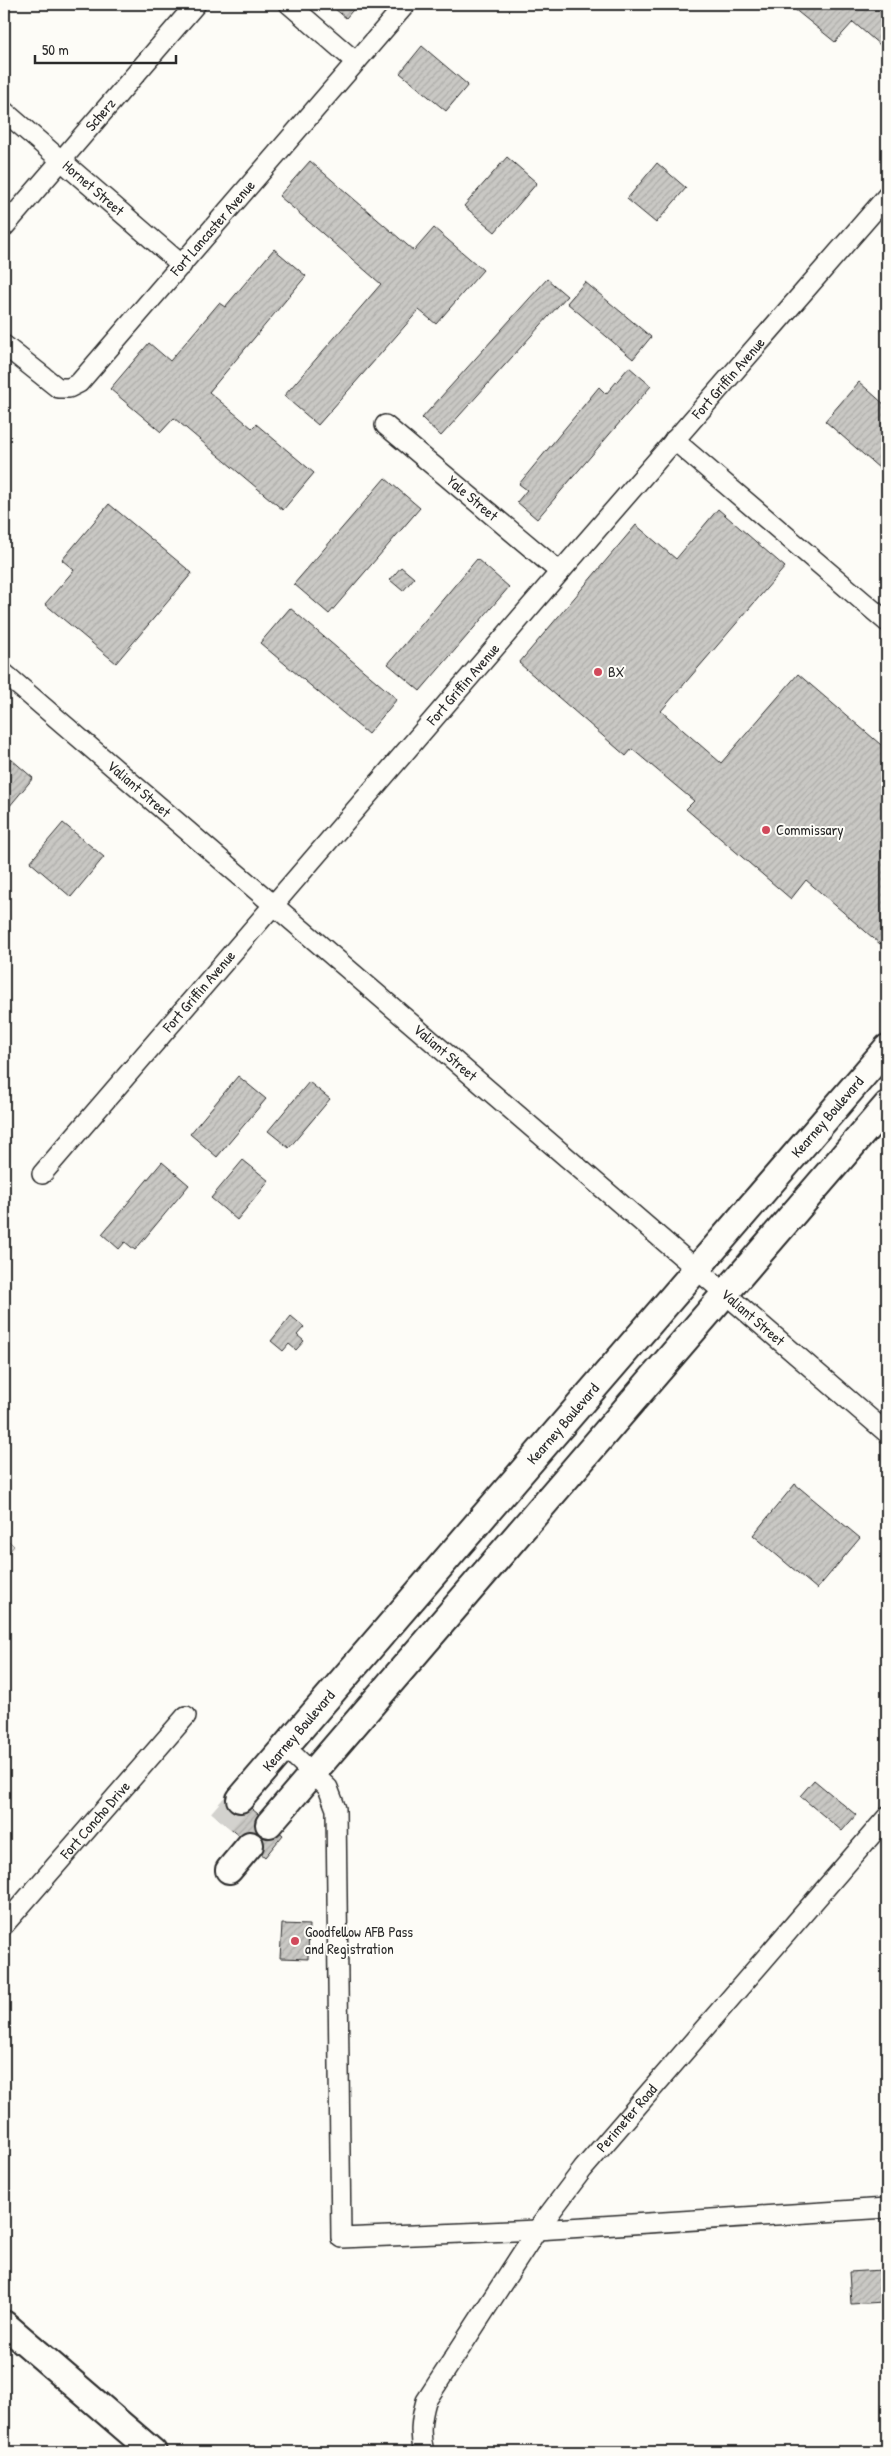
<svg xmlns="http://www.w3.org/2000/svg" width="891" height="2456" font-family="'Patrick Hand',sans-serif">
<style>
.park{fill:url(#park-crowns);stroke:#858482}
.building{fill:url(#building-hatch);stroke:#2b2b2b}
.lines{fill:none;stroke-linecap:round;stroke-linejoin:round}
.secondary-tunnel{stroke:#d3d2ce;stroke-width:26;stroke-dasharray:26 13;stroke-linecap:butt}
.street-casing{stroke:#2b2b2b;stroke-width:22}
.secondary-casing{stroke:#2b2b2b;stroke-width:30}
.street{stroke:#fdfcf7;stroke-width:19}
.secondary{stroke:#fdfcf7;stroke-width:26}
.poi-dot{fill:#d1495b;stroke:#fdfcf7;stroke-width:2}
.labels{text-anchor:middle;stroke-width:4;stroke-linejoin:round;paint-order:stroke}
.street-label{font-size:15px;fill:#2b2b2b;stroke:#fdfcf7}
.poi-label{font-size:15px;fill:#2b2b2b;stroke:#fdfcf7;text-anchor:start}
</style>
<defs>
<pattern id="park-crowns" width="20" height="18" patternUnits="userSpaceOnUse" patternTransform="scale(1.25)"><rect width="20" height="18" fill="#dfdeda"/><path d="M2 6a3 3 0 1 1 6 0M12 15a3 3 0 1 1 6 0" fill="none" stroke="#c0bfbb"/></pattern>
<pattern id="building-hatch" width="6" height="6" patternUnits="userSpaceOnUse" patternTransform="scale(1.25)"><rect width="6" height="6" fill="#c9c8c4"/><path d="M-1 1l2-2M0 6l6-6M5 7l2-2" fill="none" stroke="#adaca9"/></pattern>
</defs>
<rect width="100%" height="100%" fill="#fdfcf7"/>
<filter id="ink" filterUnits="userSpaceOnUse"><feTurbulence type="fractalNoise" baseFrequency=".02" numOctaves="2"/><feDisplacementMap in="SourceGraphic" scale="10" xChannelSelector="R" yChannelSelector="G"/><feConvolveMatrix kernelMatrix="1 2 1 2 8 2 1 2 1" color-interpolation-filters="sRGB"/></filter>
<g filter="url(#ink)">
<path class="park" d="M4,1536L14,1546L4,1558Z"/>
<path class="building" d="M329,4H358L346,18Z
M788,4H887V51L853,22L835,42Z
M422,46L468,85L446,111L400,73Z
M507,157L537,183L495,232L464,206Z
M310,161L414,251L434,228L483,270L436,324L419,310L318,425L284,396L381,284L279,196Z
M657,163L686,188L656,223L627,199Z
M274,249L306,276L209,392L252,428L256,424L314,473L283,510L174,418L161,432L110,389L149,343L170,361L219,303L225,307Z
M547,279L567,296L441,436L422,418Z
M585,282L651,337L633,359L567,303Z
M629,367L651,386L537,519L517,502L527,490L519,484L599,387L606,394Z
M859,382L885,405L887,402V475L825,421Z
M385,478L420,508L329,614L294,584Z
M109,504L192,573L116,663L45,604L74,570L62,560Z
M718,509L785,567L661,711L721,763L798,674L887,750V936L880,944L806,880L791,899L686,809L694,801L632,749L626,756L519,663L636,525L676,559Z
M477,559L509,587L420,691L388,664Z
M401,567L414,578L403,591L390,580Z
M290,608L397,699L368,734L260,643Z
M4,753L33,778L4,813Z
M63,823L104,857L71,897L30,862Z
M238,1076L266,1099L217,1157L190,1134Z
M309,1082L330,1099L289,1148L268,1131Z
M243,1160L269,1181L237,1220L211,1198Z
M162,1162L189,1185L135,1250L125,1242L119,1249L102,1234Z
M291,1316L304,1327L297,1335L304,1341L296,1350L289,1344L283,1351L271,1341Z
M795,1484L860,1538L817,1589L753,1535Z
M814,1780L856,1815L842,1831L800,1796Z
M233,1793L283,1835L265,1857L215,1815Z
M282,1924L309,1925L308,1959L280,1958Z
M882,2270L884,2302L851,2304L849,2272Z"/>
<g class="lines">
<path class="secondary-tunnel" d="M221,1821L240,1799"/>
<defs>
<g id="street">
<path d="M289,4L356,62"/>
<path id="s1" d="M4,111L182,265"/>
<path id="s2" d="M4,227L196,4"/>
<path id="s3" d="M4,345L58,388H69L79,383L406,4"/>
<path id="s4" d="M385,425L560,572"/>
<path d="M674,440L887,622"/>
<path id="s5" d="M4,673L887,1433"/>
<path id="s6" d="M42,1174L560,572L887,196"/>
<path d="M285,1747L328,1788L336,1809L341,2238L537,2230L887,2208"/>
<path id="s7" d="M4,1925L186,1716"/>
<path id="s8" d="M424,2452C419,2434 421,2419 426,2401L537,2230L583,2169L887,1817"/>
</g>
<g id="secondary">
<path id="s9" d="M240,1799L887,1048"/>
<path d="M269,1824L887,1105"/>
<path d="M229,1870L250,1845"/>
<path d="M4,2324L153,2452"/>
</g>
</defs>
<use href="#street" class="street-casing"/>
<use href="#secondary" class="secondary-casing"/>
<use href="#street" class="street"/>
<use href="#secondary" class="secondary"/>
</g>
</g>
<g class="poi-dot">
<circle cx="598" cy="672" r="5"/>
<circle cx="766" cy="830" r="5"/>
<circle cx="295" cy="1941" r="5"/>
</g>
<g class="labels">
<g class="street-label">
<text dy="5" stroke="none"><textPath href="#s2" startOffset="148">Scherz</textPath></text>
<text dy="5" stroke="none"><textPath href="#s1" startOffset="118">Hornet Street</textPath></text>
<text dy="5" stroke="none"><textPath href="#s3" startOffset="296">Fort Lancaster Avenue</textPath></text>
<text dy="5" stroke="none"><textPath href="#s6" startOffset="1051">Fort Griffin Avenue</textPath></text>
<text dy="5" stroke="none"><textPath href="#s4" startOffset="114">Yale Street</textPath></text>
<text dy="5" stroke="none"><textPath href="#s6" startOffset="646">Fort Griffin Avenue</textPath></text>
<text dy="5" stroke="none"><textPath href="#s5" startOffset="178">Valiant Street</textPath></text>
<text dy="5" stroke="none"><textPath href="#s6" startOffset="241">Fort Griffin Avenue</textPath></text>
<text dy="5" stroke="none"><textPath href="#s5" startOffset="582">Valiant Street</textPath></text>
<text dy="5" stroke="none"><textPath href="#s9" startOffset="900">Kearney Boulevard</textPath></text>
<text dy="5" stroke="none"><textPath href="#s5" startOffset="988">Valiant Street</textPath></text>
<text dy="5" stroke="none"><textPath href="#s9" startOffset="495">Kearney Boulevard</textPath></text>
<text dy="5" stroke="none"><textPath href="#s9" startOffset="90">Kearney Boulevard</textPath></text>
<text dy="5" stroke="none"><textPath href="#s7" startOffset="139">Fort Concho Drive</textPath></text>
<text dy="5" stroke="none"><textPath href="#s8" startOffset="399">Perimeter Road</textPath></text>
</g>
<g class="poi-label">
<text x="608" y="677">BX</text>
<text x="776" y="835">Commissary</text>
<text x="305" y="1937">Goodfellow AFB Pass<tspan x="305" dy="17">and Registration</tspan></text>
</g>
</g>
<rect width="891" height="2456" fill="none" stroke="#fdfcf7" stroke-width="20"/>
<rect x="10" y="10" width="871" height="2436" fill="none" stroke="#2b2b2b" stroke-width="2" filter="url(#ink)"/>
<path d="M35 55v8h141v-8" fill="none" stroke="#2b2b2b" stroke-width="2.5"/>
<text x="42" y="55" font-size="15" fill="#2b2b2b" stroke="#fdfcf7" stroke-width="4" paint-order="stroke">50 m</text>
</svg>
